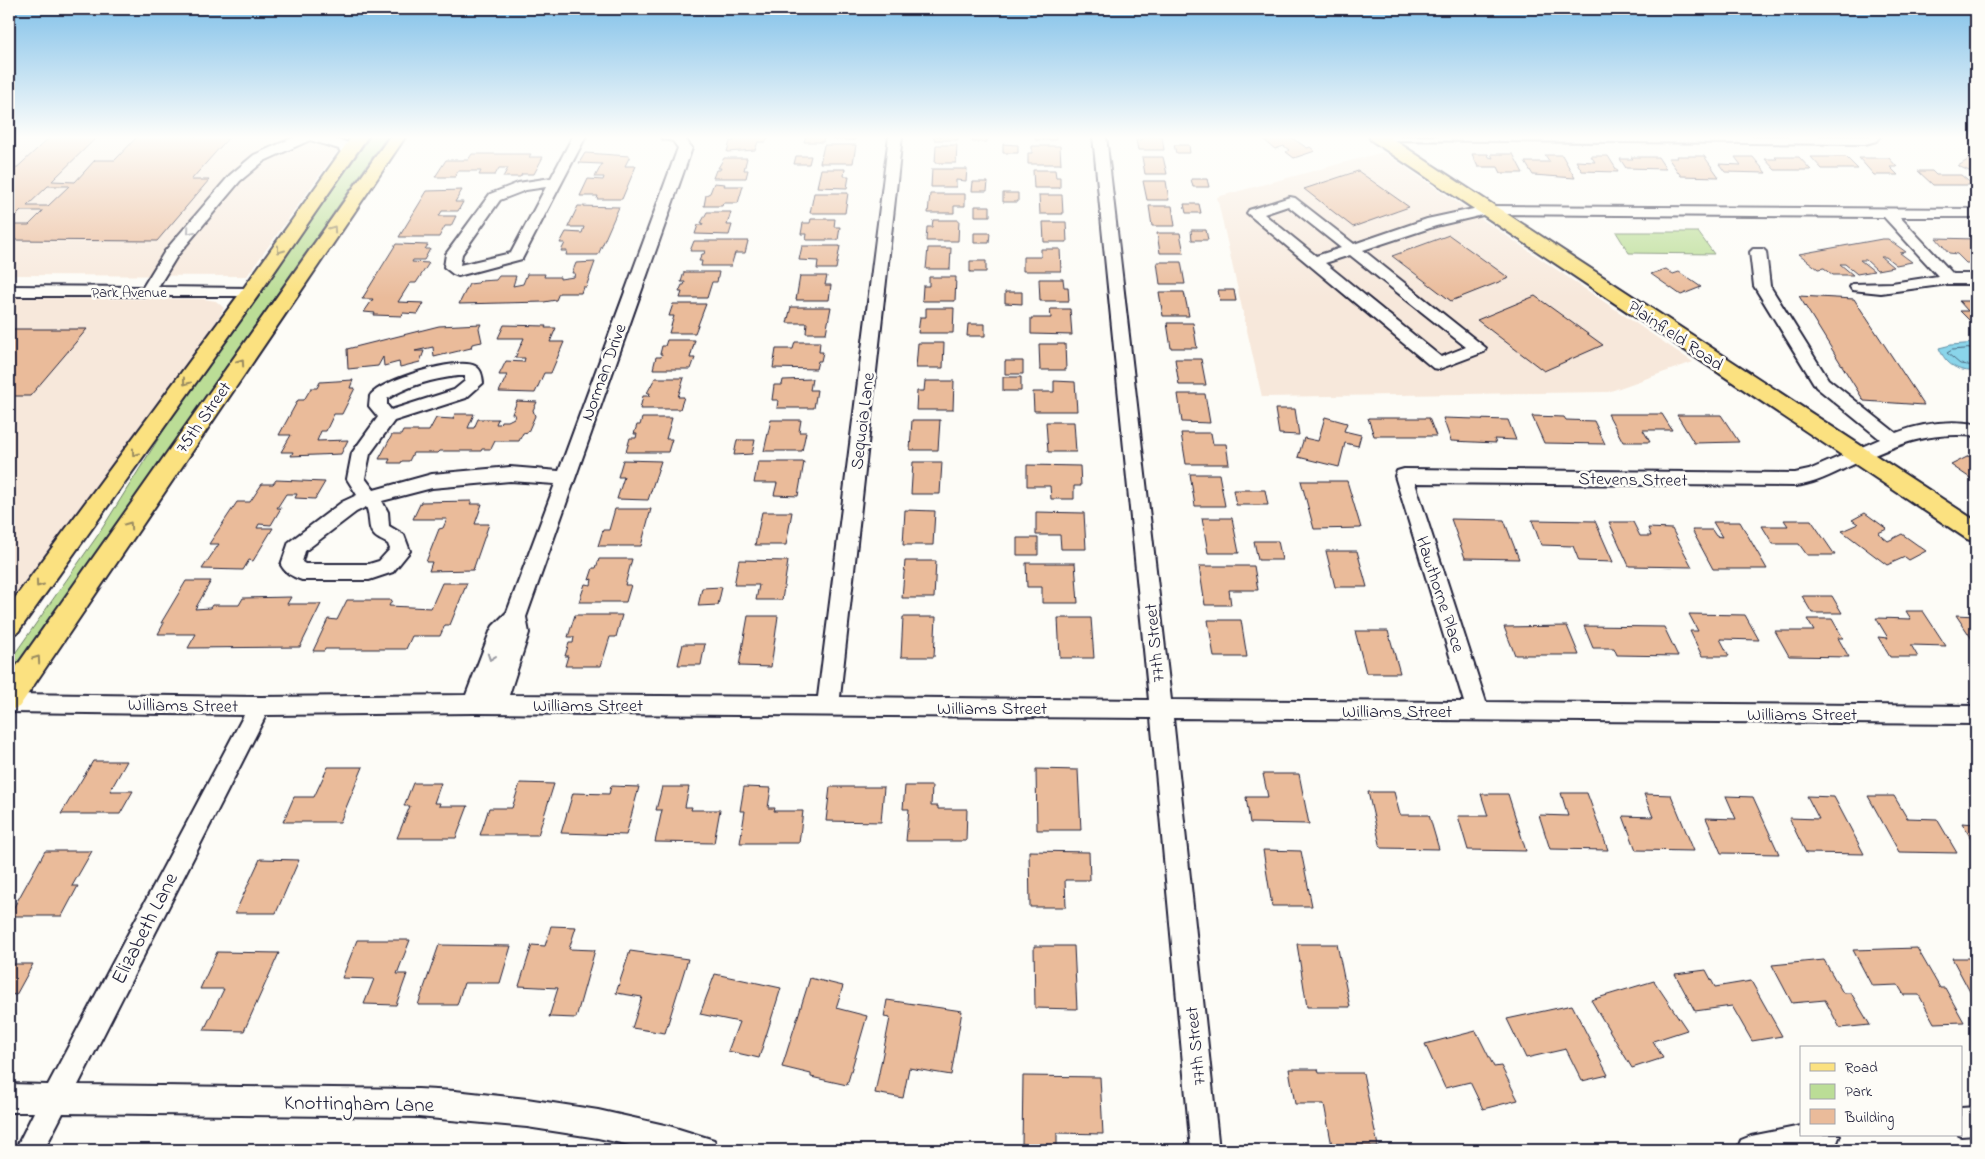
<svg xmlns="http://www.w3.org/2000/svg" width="1985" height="1159" font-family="'Indie Flower',sans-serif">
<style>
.built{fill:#f7e8db}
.green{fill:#bbdd96;stroke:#6e8068}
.water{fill:#8ad5ea;stroke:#608da4}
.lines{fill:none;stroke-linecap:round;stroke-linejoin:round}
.shore{stroke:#4c6a81;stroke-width:1}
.building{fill:#eabb9a;stroke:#22223b;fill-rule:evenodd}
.minor-casing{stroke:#22223b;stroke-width:4}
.major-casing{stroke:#22223b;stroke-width:4}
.minor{fill:#fdfcf7;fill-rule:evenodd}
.major{fill:#fbe180;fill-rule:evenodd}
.oneway{stroke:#998b61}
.oneway2{stroke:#9a9aa2}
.labels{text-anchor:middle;stroke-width:5;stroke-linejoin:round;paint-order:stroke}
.far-street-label{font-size:15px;fill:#22223b;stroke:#fdfcf7}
.street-label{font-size:18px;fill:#22223b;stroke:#fdfcf7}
.near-street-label{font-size:21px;fill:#22223b;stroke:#fdfcf7}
</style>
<rect width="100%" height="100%" fill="#fdfcf7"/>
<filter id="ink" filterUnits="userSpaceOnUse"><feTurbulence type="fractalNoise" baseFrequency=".02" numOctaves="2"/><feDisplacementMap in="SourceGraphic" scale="10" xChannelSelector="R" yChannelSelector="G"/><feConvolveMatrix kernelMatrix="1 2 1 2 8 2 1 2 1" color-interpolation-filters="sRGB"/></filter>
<g filter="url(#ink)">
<path class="built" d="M9,136H348L247,276L9,275Z
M1383,152L1693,362L1608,392L1262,397L1217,197Z
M11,298L204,299L216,301L224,308L216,323L149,417L9,607V300Z"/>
<path class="green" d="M371,136H387L24,656L15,666H9L16,652L98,535L174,414Z
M1616,232H1698L1714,254L1629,253Z"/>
<path class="water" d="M1976,343V371C1958,372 1946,365 1939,348L1951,345Z"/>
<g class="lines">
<path class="shore" d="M1976,348L1952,350L1947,353L1960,364L1976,366"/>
</g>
<path class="building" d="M51,136H98L52,181L75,182L95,160H115L138,136H230L191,180H209L157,241L9,240V225H29L43,211H21L9,223V175ZM48,186H69L48,206H27Z
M734,136H768L766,142H758L755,150L727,152L730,141H734Z
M806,136H824L823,142H804Z
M835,136H856L855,140H834Z
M934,136H958V140H934Z
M972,136H987V142H972Z
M1035,136H1055L1056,140H1035Z
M1141,136H1162L1164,150H1138L1136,140H1141Z
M1279,136H1289L1307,148L1310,147L1315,151L1294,158L1286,152L1289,150L1284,146L1275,149L1264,140Z
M1964,136H1976V142L1967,141Z
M1003,144L1018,145V153H1003Z
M824,145H856L853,163H820Z
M936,145H957L956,163H935Z
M1174,145H1189L1190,153H1176Z
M1032,146H1060L1061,164H1028V153H1032Z
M585,153L630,156L625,166H636L622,199H597L598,196H580L588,179L603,180L604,177H595L602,164L579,163Z
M472,154H531L529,157H543L534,174H522L520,177H503L508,168H499L495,175H479L481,171H458L455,177H435L446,160H468Z
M1472,154H1488L1489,157L1493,158L1491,154H1513L1523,173H1501L1498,167H1478Z
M1545,155H1562L1575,178L1533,175L1525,162H1550Z
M1976,155V174L1958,166Z
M796,156H811L809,164H794Z
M1591,156H1608L1618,172L1582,171L1576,161L1595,162Z
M1676,156H1704L1719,177L1681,176L1668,158H1677Z
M1142,157H1163L1167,174H1145Z
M1631,157H1658L1666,169L1626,168L1620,159H1633Z
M1735,157H1753L1766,173L1725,172L1719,164L1741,165Z
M1775,157H1799L1811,170H1775L1765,159H1777Z
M1811,157H1846L1858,169H1822Z
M724,158H747L744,170H748L746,178H713L716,170H720L721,168H718Z
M1859,158H1889L1897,167H1890L1898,175H1874Z
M821,169H845L844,176H849L847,188L817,187Z
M932,169H967L966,181L956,180V187H931Z
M1033,170H1055L1056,177H1060V188H1034Z
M1358,171L1409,207L1353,227L1304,189Z
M1918,171H1932L1936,175H1961L1973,185H1933Z
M1191,179H1207L1209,187H1193Z
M1143,181H1166L1169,200H1147Z
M973,182H988L987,191H972Z
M714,183L725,184L724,186H743L738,203H723L722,206H704L706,195L710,193Z
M462,190L455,202H463L458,211H442L439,216H456L451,226H445L439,237H399L427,191Z
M814,193H848L845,213H810Z
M1003,193H1018V202H1003Z
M930,194H965V206H954V213H928Z
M1039,195H1062L1063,214H1040Z
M1184,204H1199L1201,213H1186Z
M578,206L619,207L598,255H566L567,251H561L565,243H560L566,232L582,233L584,227H568Z
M975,206H990V216H975Z
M1149,206H1172L1175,226H1152Z
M707,212H731L727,225H732L729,235L695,234L698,225H702L703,223H701Z
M811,219H835L834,227H840L838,240H806L807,234H801L803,223H810Z
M933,220H959L958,241H926L927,227H932Z
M1043,222H1066L1067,242H1044Z
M1191,230H1206L1208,240H1192Z
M974,233H990L989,243H974Z
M1157,233H1180L1184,253H1160Z
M1449,235L1509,278L1451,301L1392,256Z
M1936,238L1976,239V263H1966L1957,254L1949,253Z
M1882,239H1888L1906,252L1900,253L1912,262L1896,265L1886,257H1881L1893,267L1877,270L1866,260H1860L1874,271L1857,274L1845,264H1840L1853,275H1833L1824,268L1818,269L1799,254Z
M694,241H748L745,253H735L731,266H701L702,261H699L702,254H704L705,251H690Z
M396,244L428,245L425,249H430L424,260H413L412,262L429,263L416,283H410L398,302L424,303L418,314L403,313L402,316L374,315L375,313L364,312L373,299H362Z
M802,246H840L836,269H817L818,261L799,260Z
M928,248H951L950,269H926Z
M1041,249H1060L1061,271H1023V257H1041Z
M970,261H986V272H970Z
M595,262L586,287H583L581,293H559L556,300L544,302L459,304L469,284L478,283L480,281L496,280L499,276H516L513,286L523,284L527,274H545L544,277H560V279L574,277L575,273H572L576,263Z
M1157,262H1181L1185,284H1160Z
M1666,269L1673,274L1679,272L1701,287L1681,295L1651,274Z
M684,272H719L717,282H712L707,298H680L682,292H679L682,285H684L685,282H681Z
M800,276H827L825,285H831L829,300H796Z
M929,277H956L955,301H922L923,286H929Z
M1039,279H1063L1064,287H1068L1069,301H1040Z
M1218,290H1234L1236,301H1220Z
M1005,292H1022V304L1005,303Z
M1159,292H1184L1189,316H1163Z
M1535,296L1603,345L1544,371L1477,320Z
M1799,296L1854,299L1924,405L1864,401Z
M1959,301H1976V327L1960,311H1968Z
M673,304H706L695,333H669L674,316H669Z
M791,307H831L826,333H806L807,323H787Z
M926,308H954L953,333H918L920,317H926Z
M1050,309H1070L1072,335L1031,334V318H1051Z
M1167,323H1193L1197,348H1171Z
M481,324L479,328L482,342L472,344L471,348L434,357L433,347L415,351H424L420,362L400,367L399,362L384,366L383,357L378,366L348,369L347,349L439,326Z
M968,324H985V336H967Z
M504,325L546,326L545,328H556L550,342H564L551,373H544L535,393L499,392L507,375H499L506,361L524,362L525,358H515L524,338H498Z
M9,329H87L30,396H9Z
M667,340H695L690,358H695L691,369H653L656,357H661L662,354H660L662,346H665Z
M795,342H820L819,352H823L821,361H818L816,369L773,368L776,349H793Z
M918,343H944L943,368H916Z
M1039,344H1065L1066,370H1040Z
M1175,359H1201L1206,385H1179Z
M1005,361H1023V374H1005Z
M1003,377H1021V391H1003Z
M655,378H684L678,397H684L680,409H640L643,396H649L650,393H647Z
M812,379L810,390H817L814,408H777L778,400H772L774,385H782L783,380Z
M353,380L350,388H355L342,414H334L326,431H321L317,441L348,440L341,454L291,456L293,452H281L291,435H279L298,400H304L311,388H317L320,382Z
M925,381H954L953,410H916L917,391H924Z
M1054,381L1075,382L1077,411H1034L1033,392H1054Z
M1178,394H1205L1210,423L1182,422Z
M517,401L537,402L533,410L535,416L528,432L523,433L519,441H495L491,449H482L481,451H440L438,453H413L409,461H402L401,463H388L390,459H379L392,435H401L403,431H429L436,418L453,419L455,414H474L468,428H474L478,419H498L496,424H500L501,421H508L514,418L515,414H512Z
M1275,409H1295L1299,435L1279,434Z
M1608,414H1662L1672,430H1643L1650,442H1623Z
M1677,415H1721L1739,442L1694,443Z
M1532,416L1564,417L1566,420L1594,421L1605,444L1544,443Z
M1325,417L1347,423L1344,431L1361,435L1358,446L1345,443L1339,467L1298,457L1304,438L1318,441Z
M642,418H672L666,439H672L668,452H626L630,438H636L637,434H634L637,425H640Z
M1368,418H1429L1436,436H1374Z
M1443,418L1508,420L1516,440L1494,439L1496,443L1451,441Z
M771,420H801L799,432H806L802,451H764Z
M912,420H940L938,450H910Z
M1046,422H1074L1076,452H1048Z
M1181,433H1211L1213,444H1226L1229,464H1186Z
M737,440H755L752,454L734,455Z
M1969,456L1976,461V482L1951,465Z
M623,460L661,461L648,500L617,499L624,477H618Z
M758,462H804L798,496L774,495L777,483H754Z
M913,462H942L940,494H911Z
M1027,465L1080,466L1081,486H1074V499H1051L1050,486H1027Z
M1190,474H1219L1225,506H1195Z
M276,480L325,482L315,499L295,498L297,494H286L277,508H281L271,525L259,524L257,528H273L253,561L249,560L243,570L202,569L219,544H209L237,502H250L262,484H273Z
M1301,481H1347L1361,528L1314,529Z
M1233,490H1265L1268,505H1236Z
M472,501L470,504H482L475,524H489L473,570L429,571L432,562H426L439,529L443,528L447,519H413L421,502Z
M615,509H651L641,546H598L603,530H609Z
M905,510L935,511L933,545H903Z
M762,512H792L786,545H755Z
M1036,512L1084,513L1086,549H1061L1060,535H1036Z
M1865,513L1887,529L1878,533L1888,541L1902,534L1926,551L1909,560L1905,557L1887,565L1842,531L1858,524L1852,520Z
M1202,518H1232L1239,553H1208Z
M1451,519L1504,520L1519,559L1465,558Z
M1532,520L1595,521L1613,562L1579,561L1573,546L1541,545Z
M1784,520H1811L1835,555H1807L1799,544H1773L1762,526H1788Z
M1609,522H1633L1640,536H1651L1648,528L1672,529L1692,567L1629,566Z
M1713,522H1740L1767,569H1713L1692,530H1712L1716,536L1722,537Z
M1017,538H1038V555H1017Z
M1254,541H1278L1282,560H1258Z
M1326,551H1357L1367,587H1335Z
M599,559H632L625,585H631L626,602H579L585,584L591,585L592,579L589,580L593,568H596Z
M739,560L788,561L782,600H756L759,585H734Z
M905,561H936L934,598H902Z
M1026,563H1075L1078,603H1042V587H1027Z
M1199,566H1254L1258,590H1229L1231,605H1205Z
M186,581H211L195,609L210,608L212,605H239L243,598L291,597L287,604H321L300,647L188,648L196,634H158L164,623H161Z
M442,583H467L450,625H445L440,636H412L406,649H325L324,651H313L328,619L337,620L347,600H392L389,606L431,608Z
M722,587L718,605L698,606L702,588Z
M1802,596H1832L1842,613H1812Z
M1906,611H1923L1946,646L1911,645L1918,657H1890L1878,637L1888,638L1876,618L1911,619Z
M1689,614L1745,615L1759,640L1720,639L1729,656H1702L1690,631H1698Z
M575,615H622L616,637H610L601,666H565L568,656H565L569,643H573L574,637H568Z
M1956,615L1976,616V645Z
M748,616H778L771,667L739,666Z
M903,617H936L934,657H901Z
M1058,618H1091L1094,658H1060Z
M1807,619H1832L1843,638H1838L1849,657L1789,656L1775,631H1814Z
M1208,620H1241L1247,657H1214Z
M1567,626L1579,655H1515L1504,627Z
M1584,626L1664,627L1678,656L1617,655L1614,648H1593Z
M1355,631H1388L1400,673H1366Z
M683,644H705L701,665H678Z
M93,761H127L110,791H133L120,814H61Z
M328,767H363L340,822H283L294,797H314Z
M1036,769L1078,770L1081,830H1037Z
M1263,774H1299L1309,824L1250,823L1246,797H1268Z
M413,783H441L434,803H440L439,806H468L456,838H397L410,806H404Z
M520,783L554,784L538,835H480L489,808H512Z
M611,786L639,787L626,835L561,833L573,793L609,794Z
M905,786H932L931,806H938V809H967L966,841H906L909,809H903Z
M662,787H689L685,807H692L691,810H720L714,843L655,842L662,810H656Z
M744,787L771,788L768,808H775L774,811H803L799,843H740L745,811H740Z
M830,787H884L881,822L826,821Z
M1368,792H1394L1400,815H1429L1439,849L1381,848Z
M1561,793H1587L1608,850L1550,849L1539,815L1568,816Z
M1481,794H1508L1526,851L1468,850L1458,816H1488Z
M1644,794L1671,795L1694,851L1636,850L1623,816L1653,817Z
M1726,796L1753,797L1779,854L1721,853L1706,818L1736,819Z
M1807,796L1834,797L1864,854L1806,853L1789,818L1819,819Z
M1868,796H1894L1907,818L1937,819L1957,853L1899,852Z
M1962,823L1976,824V847Z
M1263,850L1301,851L1312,906H1272Z
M45,851H92L72,886H78L62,916H9Z
M1029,851L1089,852L1090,880H1065L1066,907H1030Z
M260,859L299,860L276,913H235Z
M551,926L576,927L569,949L595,950L576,1018L549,1017L558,988L519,986L532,945L545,946Z
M357,940H410L397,974H407L396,1005L364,1004L374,979L342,978Z
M1297,944H1337L1350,1007H1307Z
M439,945L511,946L500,983H464L457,1005H418Z
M1034,946H1074L1077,1009L1035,1008Z
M1917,948L1940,988H1945L1964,1022L1934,1023L1919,995H1904L1898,985L1872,986L1853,950Z
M630,951L688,959L665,1033L632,1028L642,997L616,993Z
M217,952L279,953L244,1031L204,1030L224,989H200Z
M1952,958H1976V1003Z
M1824,960L1843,993H1851L1870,1025L1840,1028L1825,1000L1792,1003L1772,965Z
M9,964H33L16,995L9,994Z
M1706,970L1715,987L1751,981L1782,1036L1752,1041L1732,1006L1695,1011L1675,974Z
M715,974L781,988L759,1058L728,1051L739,1022L700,1014Z
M810,978L843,986L836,1008L867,1016L847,1085L811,1077V1074L782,1067Z
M1654,981L1687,1030L1653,1041L1663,1058L1632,1068L1591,1000Z
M887,1000L962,1011L951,1075L909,1068L903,1098L875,1093L890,1018L884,1017Z
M1572,1005L1608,1075L1582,1081L1566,1049L1526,1058L1507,1019Z
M1476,1031L1494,1067L1501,1066L1518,1100L1483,1109L1470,1082L1445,1088L1425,1044Z
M1289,1069H1318L1319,1073H1363L1378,1146H1332L1324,1104H1295Z
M1023,1076L1100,1077L1103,1134L1057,1133V1147L1022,1146Z"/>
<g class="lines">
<defs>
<path id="minor" d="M297,136H325L349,143L355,153L353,156H343L339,149L310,140L264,161L240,181L177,256L158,287L250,288L256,290L258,293L256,296H9V286L143,287L165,251L230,175L254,155Z
M573,136H586L522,259L458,276L453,274L444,267L446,254L490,194L518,183L551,178ZM546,187L511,253L460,265L462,254L500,200L526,190Z
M661,136H683L692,148L526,617L529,633L509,695L818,697L889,136H902L840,697L1149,700L1093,136H1106L1171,700L1464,702L1395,476L1397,471L1404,469L1795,473L1809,470L1880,439L1816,387L1754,286L1750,252L1753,249H1763L1766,252L1770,286L1828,379L1896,433C1922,423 1948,420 1976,424V436C1924,431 1894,446 1848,467C1831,475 1814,484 1795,486L1415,483L1486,702L1976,706V724L1173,718L1219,1150H1191L1151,718L474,713L266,715L78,1085L418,1089L455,1091L527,1099L598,1110L669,1126L714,1140L718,1150H652L598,1138L527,1127L418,1117L63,1113L44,1150H15L34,1112H9V1084L48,1085L244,715L9,712V694L260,697L466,695L490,632L493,626L507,612L555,484L510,481L432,488L382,501L388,512L389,526L404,535L410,551L393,572L369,580H302C293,577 285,573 281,565L289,542L342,502L357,495L347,479L352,453L378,417L369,406L370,396C380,380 459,356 475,366C482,370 482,376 483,383L466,398L394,421L370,454L365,478L374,490L432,474L510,467L559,471L678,148L673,141L663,139ZM458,376H465V381L454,390L391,410L387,405V399C409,385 432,379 458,376ZM366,507C371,516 367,529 374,535C377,539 384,541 388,544L390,549L379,561L369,564H305L302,562L305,551L356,512Z
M1371,136H1880L1876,141L1865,144L1378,140Z
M1290,197L1295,198L1354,244L1427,219L1487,206L1976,209V217H1900L1953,274H1976V284H1948L1881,293L1852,290L1850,287L1852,284L1892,283L1938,276L1884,217L1487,214L1436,226L1363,250L1486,348L1484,352L1439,369L1433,368L1247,213L1249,210ZM1288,206L1341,248L1316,256L1264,214ZM1350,255L1466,347L1441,357L1325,263Z
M1976,1107V1135L1961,1136L1959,1135H1961V1108Z
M1801,1126V1135H1840L1836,1145L1821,1150H1737L1741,1140L1751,1136Z"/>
<path id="major" d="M352,136H368L257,297L18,632L9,635V606L243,289Z
M390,136H406L19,707L9,710V677Z
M1369,136H1388L1976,521V542L1967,539L1371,140Z"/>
</defs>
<use href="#minor" class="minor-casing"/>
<use href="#major" class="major-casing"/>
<use href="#minor" class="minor"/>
<use href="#major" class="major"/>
</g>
<defs><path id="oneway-chevron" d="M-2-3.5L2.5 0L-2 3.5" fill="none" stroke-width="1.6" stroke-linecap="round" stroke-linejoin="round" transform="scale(1.25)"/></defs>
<g class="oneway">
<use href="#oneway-chevron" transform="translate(333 229) rotate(-55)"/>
<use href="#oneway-chevron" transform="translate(280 250) rotate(125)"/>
<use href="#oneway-chevron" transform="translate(241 362) rotate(-55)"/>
<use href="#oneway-chevron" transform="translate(186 382) rotate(126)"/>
<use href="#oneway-chevron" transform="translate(135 453) rotate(126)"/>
<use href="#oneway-chevron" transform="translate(129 525) rotate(-55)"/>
<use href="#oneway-chevron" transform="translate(39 584) rotate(126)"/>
<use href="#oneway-chevron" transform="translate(37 659) rotate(-55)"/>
</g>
<g class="oneway2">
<use href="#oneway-chevron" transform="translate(190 231) rotate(130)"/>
<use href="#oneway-chevron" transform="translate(491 657) rotate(110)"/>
</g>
</g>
<linearGradient id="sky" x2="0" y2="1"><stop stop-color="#82c1e9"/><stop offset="0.46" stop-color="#fefefb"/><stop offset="1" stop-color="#fefefb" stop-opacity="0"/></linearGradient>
<rect width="1985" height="298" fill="url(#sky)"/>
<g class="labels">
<g class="far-street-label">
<text x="129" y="297">Park Avenue</text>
</g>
<g class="street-label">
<text transform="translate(1676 335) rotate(34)" y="6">Plainfield Road</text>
<text transform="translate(603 372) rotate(-70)" y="6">Norman Drive</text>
<text transform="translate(203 417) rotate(-55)" y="6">75th Street</text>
<text transform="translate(862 421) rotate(-83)" y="6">Sequoia Lane</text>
<text transform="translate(1633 479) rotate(1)" y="6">Stevens Street</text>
<text transform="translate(1441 594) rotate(72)" y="6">Hawthorne Place</text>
<text transform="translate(1154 643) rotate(-96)" y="6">77th Street</text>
<text transform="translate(183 705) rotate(1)" y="6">Williams Street</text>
<text x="588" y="711">Williams Street</text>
<text x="992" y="714">Williams Street</text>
<text x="1397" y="717">Williams Street</text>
<text x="1802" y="720">Williams Street</text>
<text transform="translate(1195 1046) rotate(-96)" y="6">77th Street</text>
</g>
<g class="near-street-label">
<text transform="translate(144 928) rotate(-63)" y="7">Elizabeth Lane</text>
<text transform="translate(359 1103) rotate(1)" y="7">Knottingham Lane</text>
</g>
</g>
<rect width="1985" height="1159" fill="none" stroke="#fdfcf7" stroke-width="30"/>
<rect x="15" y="15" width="1955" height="1129" fill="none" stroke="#22223b" stroke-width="2" filter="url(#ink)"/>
<rect x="1800" y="1046" width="162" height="90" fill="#fdfcf7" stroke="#a5a5ac"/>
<rect x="1810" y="1063" width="25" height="8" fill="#fbe180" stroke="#a5a5ac"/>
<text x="1845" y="1072" font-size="15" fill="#22223b">Road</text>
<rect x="1810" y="1084" width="25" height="15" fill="#bbdd96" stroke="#a5a5ac"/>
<text x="1845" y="1096" font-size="15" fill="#22223b">Park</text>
<rect x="1810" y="1109" width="25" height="15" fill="#eabb9a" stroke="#a5a5ac"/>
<text x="1845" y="1122" font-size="15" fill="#22223b">Building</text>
</svg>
